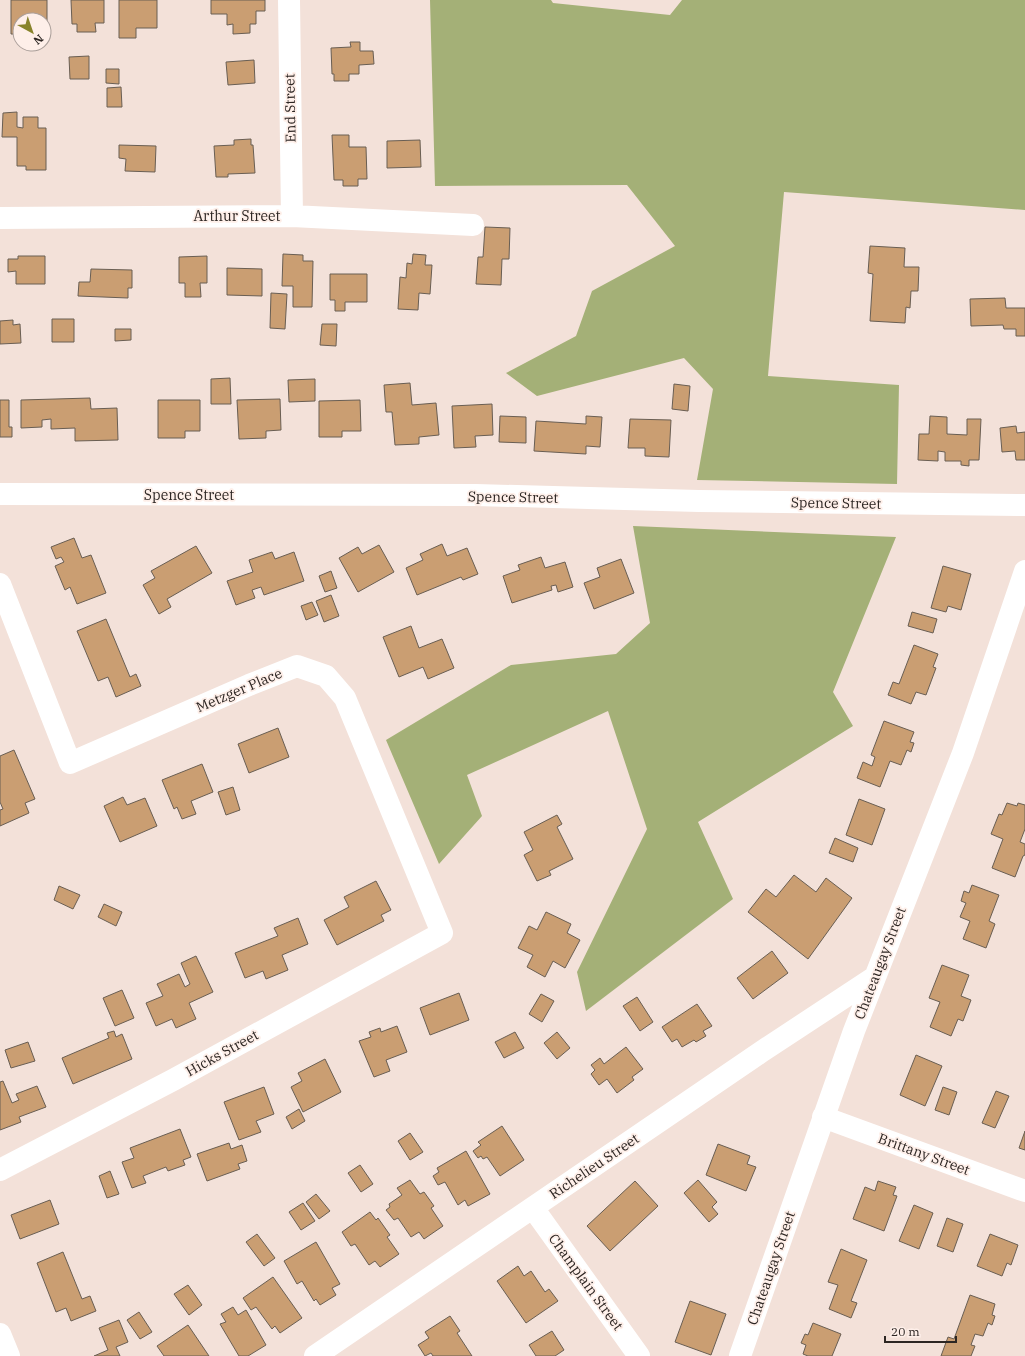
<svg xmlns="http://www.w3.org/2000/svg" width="1025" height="1356" font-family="'IBM Plex Serif',serif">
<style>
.forest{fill:#a4b077}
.building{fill:#ca9e72;stroke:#695e53}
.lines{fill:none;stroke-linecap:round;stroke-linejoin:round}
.minor{stroke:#fff;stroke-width:22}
.labels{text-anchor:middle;stroke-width:3.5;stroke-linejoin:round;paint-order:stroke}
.street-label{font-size:14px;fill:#2d2623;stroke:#feefe9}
</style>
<rect width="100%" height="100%" fill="#f3e1d9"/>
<path class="forest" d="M430,0H551L553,3L670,15L682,0H1025V210L784,192L768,376L899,385L897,484L697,480L713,389L684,358L537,396L506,373L576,336L592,291L675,246L627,185L435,186Z
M633,526L896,537L833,692L853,726L698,822L733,899L586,1011L577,972L647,829L608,711L467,775L482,816L439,864L386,740L511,665L616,654L650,623Z"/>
<path class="building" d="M11,0H47V27H44V20H20V34H11Z
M71,0H104V23H95L96,32H77V24H72Z
M119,0H157V28H136V38H119Z
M211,0H265V11H256V24H250V33L233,34V24L227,25V14H211Z
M350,42H360V51H373L374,64L359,65V74H349V81H334V74H332L331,48L351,47Z
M89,56V79H70L69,57Z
M254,60L255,83L228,85L226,62Z
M106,69H119V84L106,83Z
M121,87L122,107H107V88Z
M17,112V127L23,128V117H38V128H46V170H26V166H17V137H2L3,113Z
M332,135H349V147H366L367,179H358V186H343V180H334Z
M251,139V145H253L255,173L228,174V177H216L214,146L234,145V140Z
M420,140L421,167L387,168V141Z
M119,145L156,146L155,172L125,171L126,159L119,158Z
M485,227L510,228L509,259H502L501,285L476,284L478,257H483Z
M870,246L905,248L904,267H919L918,291H911L910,308L906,307L905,323L870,321L873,274L868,273Z
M283,254L303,255V261H313L312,307H293V286H282Z
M413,254L426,255L425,265H432L430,294L419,293L418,310L398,309L400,277L406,278L407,263L412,264Z
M18,256H45V284H16V271L8,272V259H18Z
M207,256V283H200L201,297H185V283H179V257Z
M227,268L262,269V296L227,295Z
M91,269L132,270V288H128V298L78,296L79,282H90Z
M330,274H367V302H345V311H335V300H330Z
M271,293L287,294L285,329L270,328Z
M1005,298L1006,308H1025V336H1016V329H1004L1003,325L971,326L970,299Z
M52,319H74V342H52Z
M13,320V325L20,324L21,343L0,344V321Z
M322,324H337L336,346L320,345Z
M115,329H131V340L115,341Z
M230,378L231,404H211V379Z
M315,379V401L289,402L288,380Z
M410,383L412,405L436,403L439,435L419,437V444L395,445L392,412H386L384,385Z
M674,384L690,386L688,411L672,409Z
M90,398L91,409L117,408L118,440L75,441V428L51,429V419L42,420V427L21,428V400Z
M280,399L281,430L266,431V438L239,439L237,400Z
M0,400H9V427H12V437H0Z
M158,400H200V431H185V438H158Z
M360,400L361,431H342V437H319V401Z
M492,404L493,435L475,436L476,447L454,448L452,406Z
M500,416L526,417V443L499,442Z
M586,416L602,417L600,447L586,446V454L534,451L536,421L586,424Z
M930,416L947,417V434L967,435V419H981L979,460H969V466L961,465V461H945V452L938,451V461L918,460L919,434H929Z
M630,419L671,420L669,457L645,456V448H628Z
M1016,426L1017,433L1025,432V460H1016L1015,451L1002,452L1000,428Z
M74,538L82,558L91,555L106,593L77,604L70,587L65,590L55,566L64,562L61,557L56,559L51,547Z
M442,544L447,556L467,548L478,574L463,580L461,577L417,595L406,568L423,560L420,554Z
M379,545L394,572L358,592L339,558L358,547L362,554Z
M196,546L212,573L167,599L171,607L159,614L143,585L155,578L151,571Z
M272,552L275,559L294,552L304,581L264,595L261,587L252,590L255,598L236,605L227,581L253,572L249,560Z
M541,557L545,568L565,562L573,587L558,592L556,585L551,586L552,590L512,603L503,576L520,570L518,565Z
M621,559L634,593L594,609L584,583L600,577L597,568Z
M943,566L971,574L961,610L948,606L946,612L931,608Z
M331,571L337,588L325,592L319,576Z
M331,595L339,616L324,622L316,601Z
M312,602L318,615L306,620L301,606Z
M912,612L937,619L933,633L908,626Z
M106,619L130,677L136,674L141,686L116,697L108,677L98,681L77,631Z
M411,626L419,648L442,639L454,668L428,679L423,667L399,677L383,637Z
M914,645L938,654L933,667L936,668L926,695L916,692L911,704L888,695L893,682L899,684Z
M884,721L914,732L910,742L914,743L911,752L907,750L901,765L890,761L880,787L857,778L863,762L872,766L875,757L871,755Z
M278,728L289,757L249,773L238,744Z
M14,750L35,799L25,803L29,813L0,826V810L3,809L0,802V756Z
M202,764L213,792L191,801L196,814L182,819L177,807L174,809L162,780Z
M233,787L240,810L226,815L218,792Z
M123,797L127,805L145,798L157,826L120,842L104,806Z
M859,799L885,809L872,845L846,835Z
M1007,803L1017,806L1018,803L1025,805V829L1020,842L1025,844V855L1023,856L1015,877L992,868L1003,839L991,834L999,814L1002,815Z
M557,815L562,824L557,827L573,859L549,871L551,875L537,881L524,855L533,850L524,832Z
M835,838L858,848L853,862L829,853Z
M794,875L816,892L826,878L852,898L808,959L748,912L766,889L776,897Z
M376,881L391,910L381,915L384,921L337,945L324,920L349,907L344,897Z
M972,885L999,895L989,921L995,924L986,948L963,939L970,921L960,917L966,903L961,901L964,891L969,893Z
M59,886L80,895L73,909L54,900Z
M104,904L122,912L116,926L98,917Z
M546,912L571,924L567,933L580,940L565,968L553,961L545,977L527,967L533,955L518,948L529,926L537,930Z
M298,918L308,944L282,955L288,970L266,979L263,971L245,978L235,953L278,936L274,928Z
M772,951L788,973L753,999L737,978Z
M196,956L213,992L189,1003L196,1019L176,1028L172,1019L156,1026L146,1003L163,996L157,984L179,974L185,987L190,984L181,963Z
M942,965L969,975L961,996L971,1000L963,1021L958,1019L951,1036L930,1027L940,1002L929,998Z
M122,990L134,1018L115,1026L103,998Z
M459,993L469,1020L430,1035L420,1008Z
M541,994L554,1001L542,1022L529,1014Z
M637,997L653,1022L640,1031L623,1006Z
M697,1004L712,1026L703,1031L706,1036L696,1042L694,1040L682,1047L677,1039L672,1042L662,1027Z
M397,1026L407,1052L386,1060L390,1071L374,1077L359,1041L371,1037L369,1032L380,1028L381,1032Z
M114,1031L116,1037L122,1034L132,1059L73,1084L62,1058L109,1038L107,1033Z
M515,1032L524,1048L504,1058L495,1042Z
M557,1032L570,1048L557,1059L544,1043Z
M28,1042L35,1061L11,1068L5,1050Z
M626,1047L643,1069L632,1077L634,1080L617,1093L607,1079L599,1085L591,1074L595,1070L591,1065L600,1058L604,1064Z
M916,1055L942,1066L925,1106L900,1095Z
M325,1059L341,1092L303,1112L291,1087L302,1081L298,1073Z
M3,1081L12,1103L19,1100L16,1094L37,1086L46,1107L19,1117L21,1122L0,1130V1082Z
M264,1087L274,1114L256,1121L261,1132L239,1140L224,1102Z
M943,1087L957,1092L949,1115L935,1110Z
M996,1091L1009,1096L995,1128L982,1123Z
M299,1109L305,1121L292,1129L286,1117Z
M502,1126L524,1160L500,1176L487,1157L483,1159L481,1156L478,1158L473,1151L481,1145L478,1142Z
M180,1129L191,1157L183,1160L185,1165L168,1171L166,1167L143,1176L146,1183L132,1188L122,1162L134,1158L130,1148Z
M1025,1131V1150L1019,1148Z
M410,1133L423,1152L410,1160L398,1141Z
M229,1143L231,1149L242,1145L247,1161L238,1164L240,1169L207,1181L197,1154Z
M718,1144L750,1156L747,1164L756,1167L746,1191L706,1175Z
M466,1151L490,1194L468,1206L465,1200L458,1205L445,1182L438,1185L433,1176L439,1172L437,1168Z
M360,1165L373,1184L361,1192L348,1173Z
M110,1171L119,1194L107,1198L99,1176Z
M410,1180L420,1194L424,1192L434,1206L431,1208L443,1226L424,1239L419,1232L411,1237L398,1218L394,1220L386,1210L390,1207L389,1204L402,1195L397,1188Z
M698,1180L717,1202L712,1207L718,1214L709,1222L684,1193Z
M635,1181L658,1206L610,1251L587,1226Z
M878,1181L896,1187L893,1195L897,1196L884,1231L853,1219L865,1187L875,1191Z
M316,1194L330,1211L319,1219L306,1202Z
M50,1200L59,1224L20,1239L11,1215Z
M303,1203L315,1221L301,1230L289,1212Z
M914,1205L933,1213L919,1249L899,1241Z
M370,1212L376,1220L378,1218L390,1235L387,1237L399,1254L380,1267L375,1261L369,1265L355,1244L351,1246L342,1232Z
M947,1218L963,1224L953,1252L937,1246Z
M257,1234L275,1258L264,1266L246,1242Z
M990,1234L1018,1245L1011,1265L1007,1263L1002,1276L977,1266Z
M316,1242L340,1284L332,1288L336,1295L320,1305L316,1299L314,1301L302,1281L297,1284L284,1261Z
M841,1249L867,1260L851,1301L857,1303L851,1318L829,1309L838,1285L828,1282Z
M63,1252L82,1299L90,1296L96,1311L71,1321L66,1308L56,1312L37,1263Z
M518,1266L524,1276L531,1271L545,1292L549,1289L558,1301L526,1323L497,1281Z
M273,1277L302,1318L280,1333L275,1326L272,1329L256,1307L251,1310L243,1298Z
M188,1285L202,1305L189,1315L174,1294Z
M970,1295L995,1304L992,1315L995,1316L992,1325L988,1323L983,1336L975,1334L971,1345L975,1346L971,1356H941L948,1337L954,1339Z
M690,1301L726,1314L711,1355L675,1342Z
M233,1307L238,1315L246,1310L266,1345L248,1356H239L220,1324L226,1322L221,1314Z
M139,1312L152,1332L140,1339L127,1320Z
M450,1316L460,1331L457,1333L472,1356H433L431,1353L425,1356L418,1345L429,1338L425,1332Z
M119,1320L128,1342L116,1347L120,1356H94L108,1350L99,1328Z
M813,1323L841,1334L832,1356H808L803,1354L806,1345L801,1343L805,1334L808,1335Z
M188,1325L209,1356H164L157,1346Z
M552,1331L564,1350L555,1356H536L529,1345Z"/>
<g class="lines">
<path class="minor" d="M289,0L292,216
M0,218L292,216L473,225
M0,494L476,495L699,501L1025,505
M0,584L70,763L249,685L297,666L326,676L345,698L442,933L173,1080L0,1170
M823,1117L1025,1191
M533,1208L639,1356
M0,1334L9,1356
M315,1356L761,1052L875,977
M740,1356L854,1031L963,753L1025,571"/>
</g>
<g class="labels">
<g class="street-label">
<text transform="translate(290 108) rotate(-91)" y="5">End Street</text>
<text x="237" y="221">Arthur Street</text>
<text x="189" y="500">Spence Street</text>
<text transform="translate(513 497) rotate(1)" y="5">Spence Street</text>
<text transform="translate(836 503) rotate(1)" y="5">Spence Street</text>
<text transform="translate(239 690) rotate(-23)" y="5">Metzger Place</text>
<text transform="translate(880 963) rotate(-69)" y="5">Chateaugay Street</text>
<text transform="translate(222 1053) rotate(-29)" y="5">Hicks Street</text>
<text transform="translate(924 1154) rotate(20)" y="5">Brittany Street</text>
<text transform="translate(594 1166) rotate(-34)" y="5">Richelieu Street</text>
<text transform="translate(771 1268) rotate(-71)" y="5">Chateaugay Street</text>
<text transform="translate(586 1282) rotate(54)" y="5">Champlain Street</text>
</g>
</g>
<g transform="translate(32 32) rotate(140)"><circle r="19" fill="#feefe9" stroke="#aa9f9a"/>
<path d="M0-3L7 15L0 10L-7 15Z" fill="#88832b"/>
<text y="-6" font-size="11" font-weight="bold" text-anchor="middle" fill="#2d2623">N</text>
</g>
<path d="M885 1336v6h71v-6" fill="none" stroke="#2d2623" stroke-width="2"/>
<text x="891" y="1336" font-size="12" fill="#2d2623" stroke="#feefe9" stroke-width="3" paint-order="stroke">20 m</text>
</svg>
